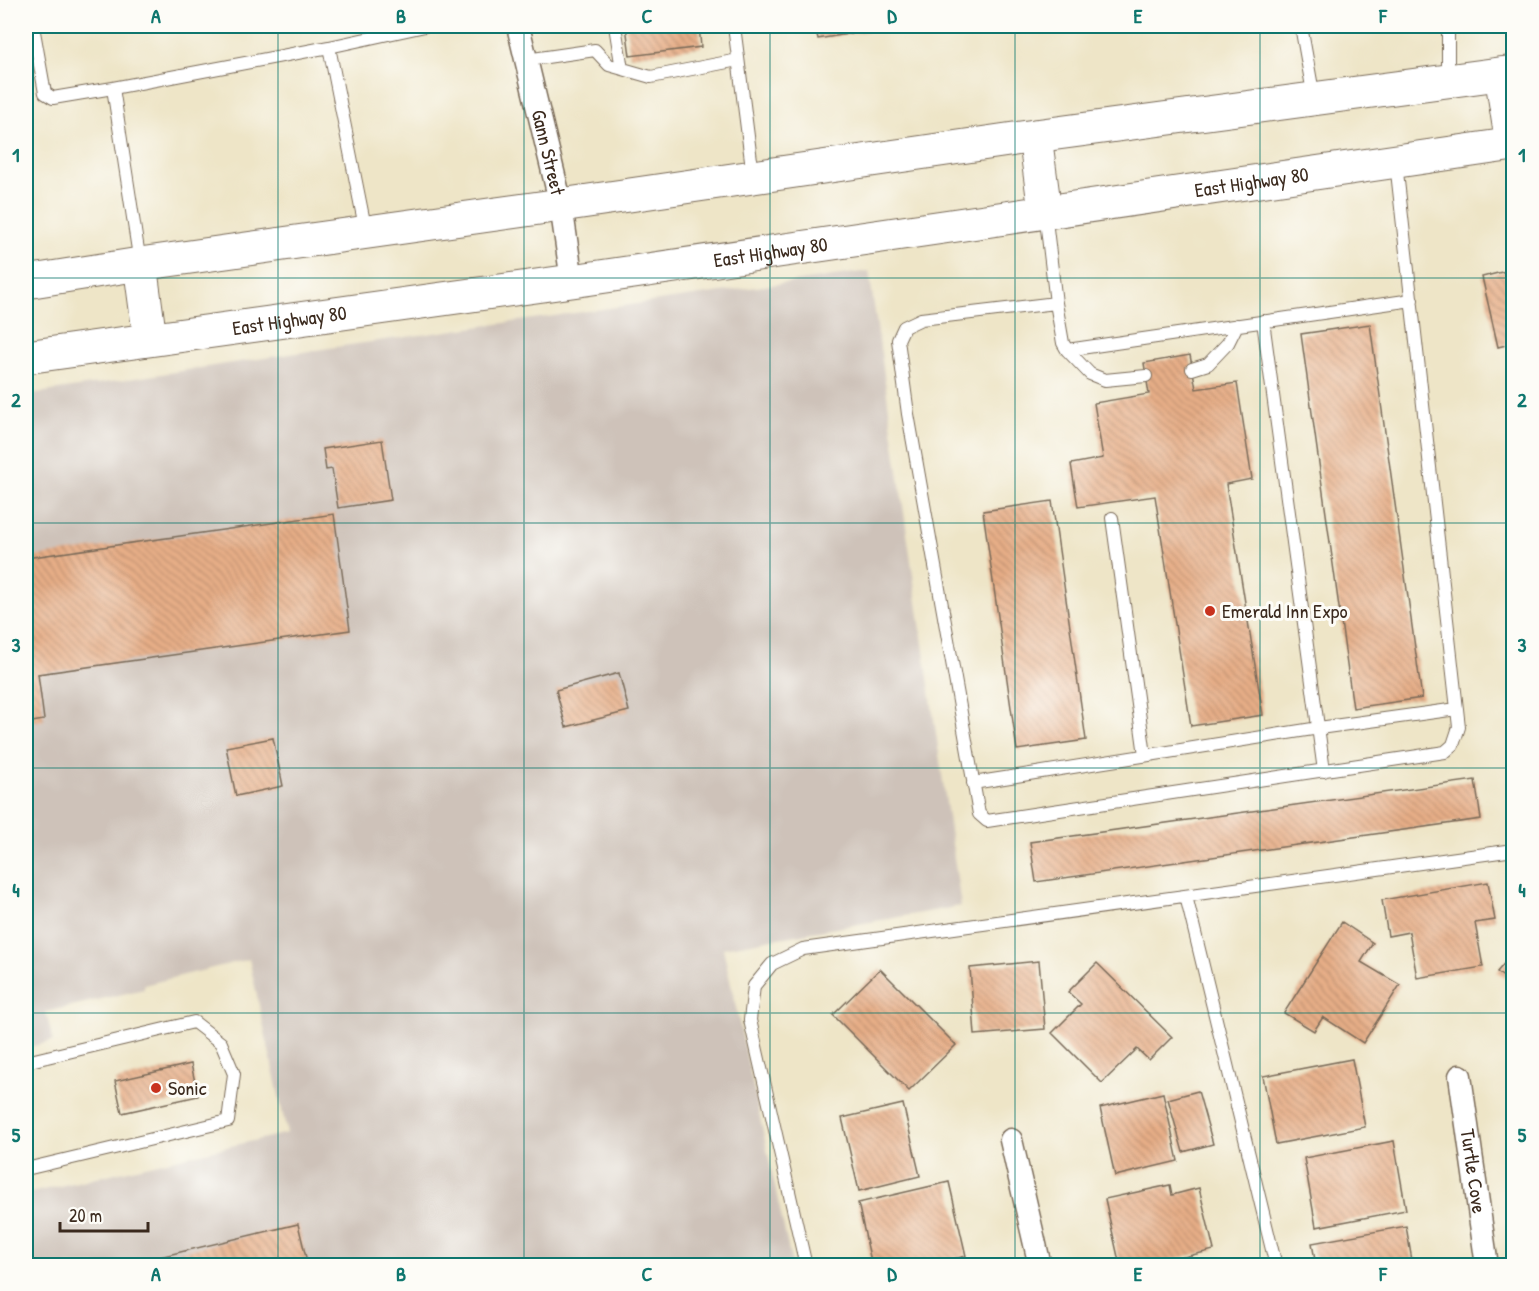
<svg xmlns="http://www.w3.org/2000/svg" width="1539" height="1291" font-family="'Patrick Hand',sans-serif">
<style>
.industrial{fill:#cec2b9}
.building{fill:url(#building-back-hatch)}
.lines{fill:none;stroke-linecap:round;stroke-linejoin:round}
.service-casing{stroke:#7a6b59;stroke-width:14}
.minor-casing{stroke:#7a6b59;stroke-width:25}
.primary-casing{stroke:#7a6b59;stroke-width:35}
.service{stroke:#fff;stroke-width:12}
.minor{stroke:#fff;stroke-width:22}
.primary{stroke:#fff;stroke-width:33}
.grid{fill:none;stroke:#0f766e;stroke-width:1.5;stroke-opacity:0.55}
.poi-dot{fill:#c8321e;stroke:#fdfcf7;stroke-width:2}
.labels{text-anchor:middle;stroke-width:6;stroke-linejoin:round;paint-order:stroke}
.street-label{font-size:20px;fill:#3b2a1e;stroke:#fdfcf7}
.poi-label{font-size:20px;fill:#3b2a1e;stroke:#fdfcf7;text-anchor:start}
.neatline{fill:none;stroke:#0f766e;stroke-width:2}
.grid-label{font-size:20px;text-anchor:middle;font-weight:bold;fill:#0f766e}
</style>
<defs>
<pattern id="building-back-hatch" width="6" height="6" patternUnits="userSpaceOnUse" patternTransform="scale(1.5)"><rect width="6" height="6" fill="#e7ae87"/><path d="M-1 5l2 2M0 0l6 6M5-1l2 2" fill="none" stroke="#bc8e6e"/></pattern>
</defs>
<rect width="100%" height="100%" fill="#fdfcf7"/>
<filter id="ink" filterUnits="userSpaceOnUse"><feTurbulence type="fractalNoise" baseFrequency=".0167" numOctaves="2"/><feDisplacementMap in="SourceGraphic" scale="12" xChannelSelector="R" yChannelSelector="G"/><feConvolveMatrix kernelMatrix="1 2 1 2 8 2 1 2 1" color-interpolation-filters="sRGB"/></filter>
<filter id="wash" filterUnits="userSpaceOnUse"><feTurbulence type="fractalNoise" baseFrequency=".008" numOctaves="4" result="noise"/><feDisplacementMap in="SourceGraphic" scale="24" xChannelSelector="R" yChannelSelector="G"/><feGaussianBlur stdDeviation="1.35" result="paint"/><feColorMatrix in="noise" values="0 0 0 0 0 0 0 0 0 0 0 0 0 0 0 0 0 1.4 0 .05"/><feComposite in="paint" operator="in"/></filter>
<g filter="url(#wash)">
<rect width="100%" height="100%" fill="#eee5c7"/>
<path class="industrial" d="M869,271L961,906L723,948L792,1265H26V1194L287,1133L249,959L144,985V989L46,1012L53,1041L26,1048V395L336,347Z"/>
<g id="blocks">
<path class="building" d="M626,26H699L701,47L630,56Z
M815,26H890L891,27L818,39Z
M1510,270L1514,284V343L1498,347L1482,277Z
M1370,324L1422,698L1353,708L1301,334Z
M1190,355L1196,389L1237,383L1252,479L1226,484L1263,715L1191,726L1155,496L1078,507L1071,464L1103,458L1094,403L1149,394L1144,363Z
M382,440L391,500L338,508L332,469L326,470L323,449Z
M1052,501L1086,740L1017,750L983,511Z
M334,514L350,630L38,674L44,720L26,723V558Z
M619,673L629,711L566,727L556,690Z
M273,738L283,786L236,796L226,747Z
M1475,780L1481,819L1036,882L1030,842Z
M1488,882L1495,920L1475,923L1483,967L1417,978L1409,932L1388,936L1382,900Z
M1342,922L1373,943L1361,962L1400,985L1363,1043L1323,1017L1314,1031L1284,1013Z
M1514,952V985L1497,972Z
M1039,961L1045,1029L975,1035L970,968Z
M1097,963L1172,1037L1149,1060L1137,1049L1102,1083L1052,1033L1081,1004L1068,992Z
M880,969L956,1045L909,1091L833,1015Z
M1352,1059L1365,1127L1276,1144L1263,1076Z
M191,1064L198,1096L122,1113L115,1081Z
M1198,1091L1213,1144L1183,1152L1168,1099Z
M1163,1093L1178,1161L1115,1176L1100,1108Z
M903,1104L920,1176L859,1191L842,1118Z
M1394,1141L1406,1210L1316,1227L1304,1158Z
M949,1182L966,1256L923,1266H872L858,1203Z
M1170,1185L1172,1195L1199,1188L1214,1250L1145,1266H1120L1105,1199Z
M298,1224L308,1266H156L155,1258Z
M1406,1226L1413,1266H1316L1312,1243Z"/>
</g>
</g>
<g filter="url(#ink)">
<use href="#blocks" fill-opacity="0" stroke="#7a6b59" stroke-width="1.5"/>
<g class="lines">
<defs>
<path id="service" d="M33,26L45,93L53,98L113,88L140,263
M615,26L622,69
M734,26L753,176
M1301,26L1314,98
M329,47L366,232
M526,60L595,50L609,65L651,77L738,60
M1448,79V26
M113,88L329,47L425,26
M1045,212L1056,303L921,319L904,327L898,340L908,414L979,814L987,821L1445,752L1453,745L1459,727L1396,163
M1056,303L1063,343L1067,350L1412,300
M1263,321L1324,771
M1067,350L1090,374L1105,380L1146,376
M1192,369L1208,364L1228,343L1237,325
M1112,518L1145,755
M973,783L1319,728L1457,709
M1186,896L1276,1266
M26,1062L194,1022L221,1043L234,1074L228,1121L26,1169
M806,1266L750,1020L754,986L772,964L803,949L1514,850"/>
<g id="minor">
<path id="s1" d="M518,26L561,205L572,281"/>
<path id="s2" d="M1460,1076L1487,1266"/>
<path d="M1011,1140L1040,1266"/>
</g>
<g id="primary">
<path d="M1501,74L1512,144"/>
<path d="M1035,136L1045,211"/>
<path d="M140,264L150,339"/>
<path d="M26,282L140,264L561,205L1035,136L1514,72"/>
<path id="s3" d="M26,357L572,281L1514,144"/>
</g>
</defs>
<use href="#service" class="service-casing"/>
<use href="#minor" class="minor-casing"/>
<use href="#primary" class="primary-casing"/>
<use href="#service" class="service"/>
<use href="#minor" class="minor"/>
<use href="#primary" class="primary"/>
</g>
</g>
<path class="grid" d="M278,26V1266M524,26V1266M770,26V1266M1015,26V1266M1260,26V1266M26,278H1514M26,523H1514M26,768H1514M26,1013H1514"/>
<g class="poi-dot">
<circle cx="1210" cy="611" r="6"/>
<circle cx="156" cy="1088" r="6"/>
</g>
<g class="labels">
<g class="street-label">
<text dy="7" stroke="none"><textPath href="#s1" startOffset="130">Gann Street</textPath></text>
<text dy="7" stroke="none"><textPath href="#s3" startOffset="1238">East Highway 80</textPath></text>
<text dy="7" stroke="none"><textPath href="#s3" startOffset="752">East Highway 80</textPath></text>
<text dy="7" stroke="none"><textPath href="#s3" startOffset="266">East Highway 80</textPath></text>
<text dy="7" stroke="none"><textPath href="#s2" startOffset="96">Turtle Cove</textPath></text>
</g>
<g class="poi-label">
<text x="1222" y="618">Emerald Inn Expo</text>
<text x="168" y="1095">Sonic</text>
</g>
</g>
<rect width="1539" height="1291" fill="none" stroke="#fdfcf7" stroke-width="66"/>
<path d="M60 1222v9h88v-9" fill="none" stroke="#3b2a1e" stroke-width="3"/>
<text x="69" y="1222" font-size="18" fill="#3b2a1e" stroke="#fdfcf7" stroke-width="4.5" paint-order="stroke">20 m</text>
<rect x="33" y="33" width="1473" height="1225" class="neatline"/>
<g class="grid-label">
<text x="156" y="23">A</text>
<text x="401" y="23">B</text>
<text x="647" y="23">C</text>
<text x="892" y="23">D</text>
<text x="1138" y="23">E</text>
<text x="1383" y="23">F</text>
<text x="16" y="162">1</text>
<text x="1522" y="162">1</text>
<text x="16" y="407">2</text>
<text x="1522" y="407">2</text>
<text x="16" y="652">3</text>
<text x="1522" y="652">3</text>
<text x="16" y="897">4</text>
<text x="1522" y="897">4</text>
<text x="16" y="1142">5</text>
<text x="1522" y="1142">5</text>
<text x="156" y="1281">A</text>
<text x="401" y="1281">B</text>
<text x="647" y="1281">C</text>
<text x="892" y="1281">D</text>
<text x="1138" y="1281">E</text>
<text x="1383" y="1281">F</text>
</g>
</svg>
